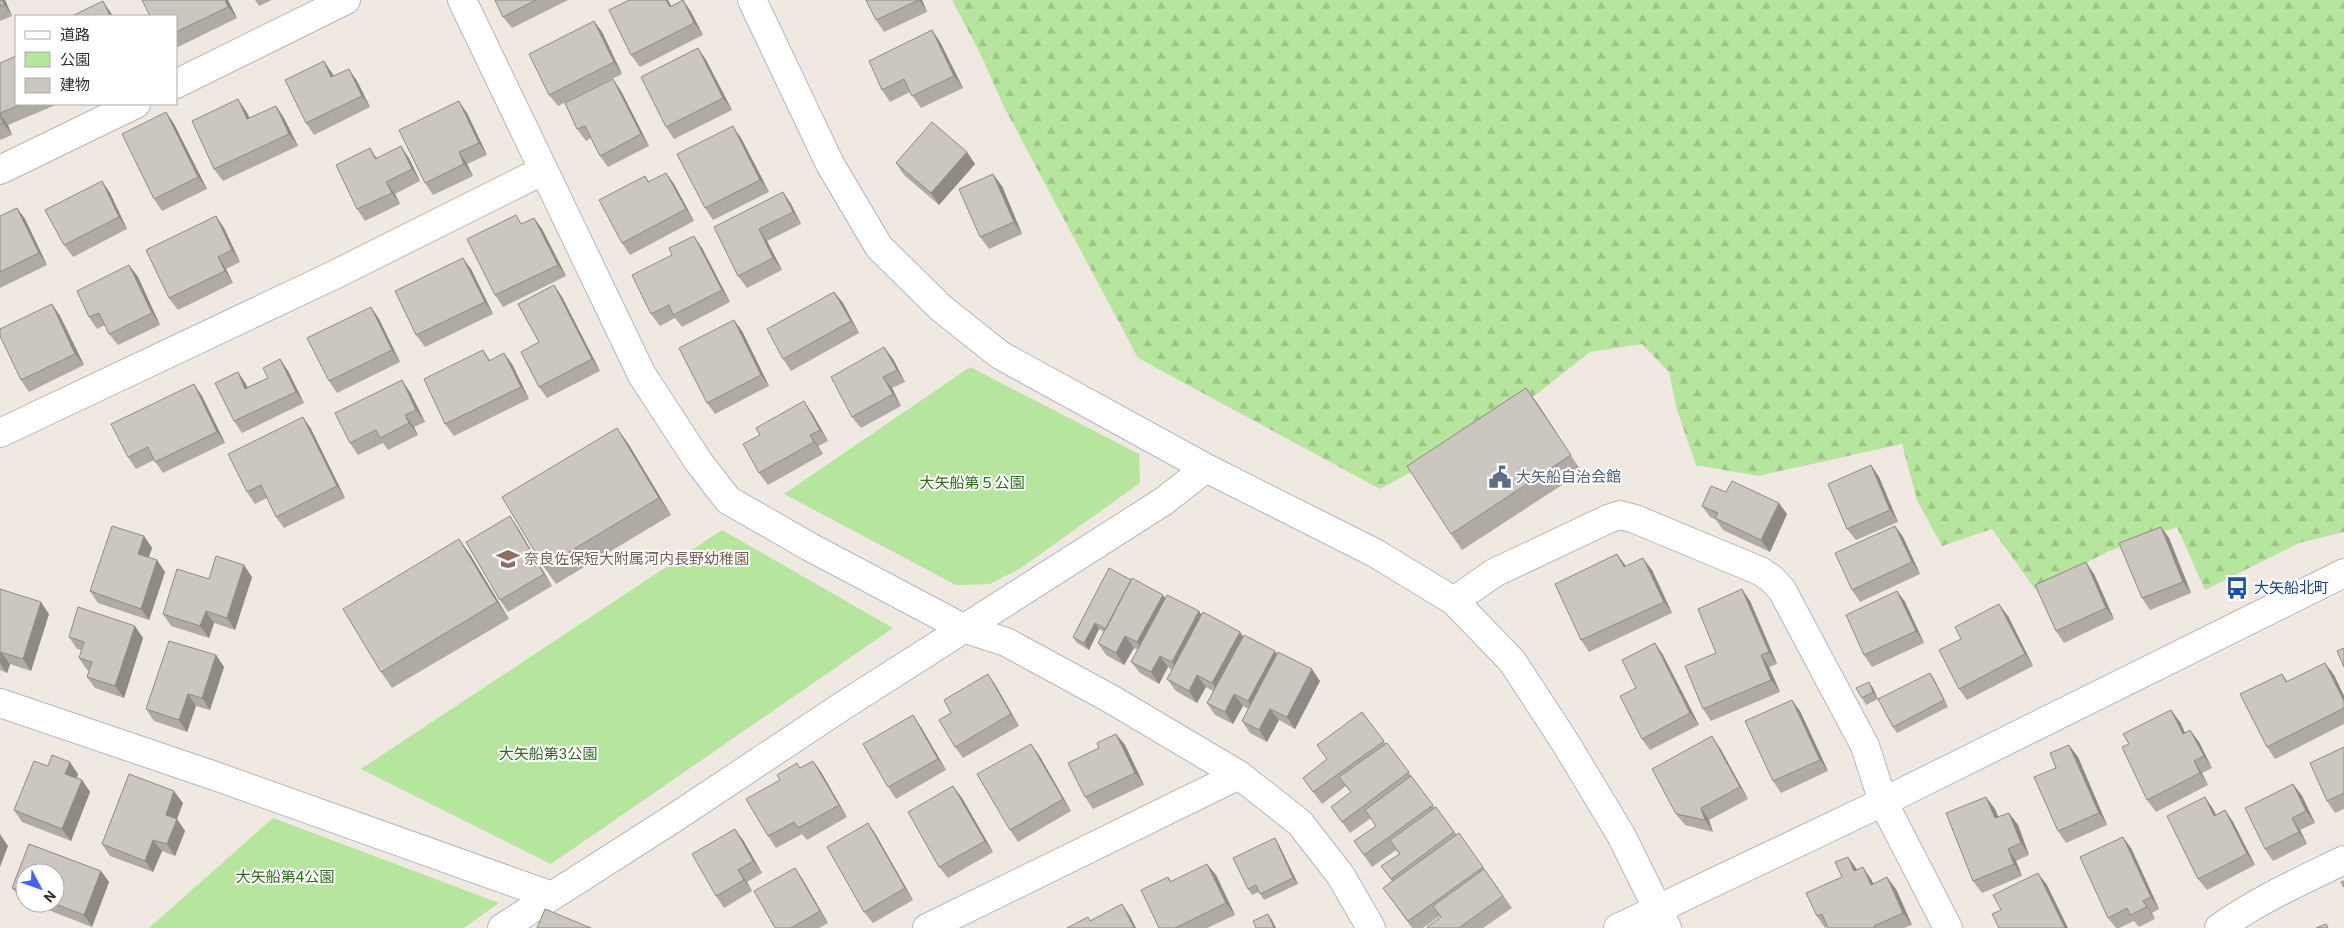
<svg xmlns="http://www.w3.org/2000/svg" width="2344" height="928" font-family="Roboto,'Noto Sans JP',sans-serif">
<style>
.forest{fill:url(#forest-firs)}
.park{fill:#b6e59e}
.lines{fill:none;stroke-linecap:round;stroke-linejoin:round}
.minor-casing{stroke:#b4b7c1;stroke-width:30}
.minor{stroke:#fff;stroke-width:28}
.wall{fill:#afaba4}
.shaded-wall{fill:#8e8b86}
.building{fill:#cbc7bf;stroke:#8e8b86}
.labels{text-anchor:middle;stroke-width:4;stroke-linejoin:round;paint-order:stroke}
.service-label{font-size:15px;fill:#4e5e75;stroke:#fff;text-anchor:start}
.park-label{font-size:15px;fill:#2c6e1b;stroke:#fff}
.education-label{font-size:15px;fill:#785e54;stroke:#fff;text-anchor:start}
.transit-label{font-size:15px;fill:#164399;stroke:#fff;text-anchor:start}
</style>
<defs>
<pattern id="forest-firs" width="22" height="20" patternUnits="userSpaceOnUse" patternTransform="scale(1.25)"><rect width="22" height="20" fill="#b6e59e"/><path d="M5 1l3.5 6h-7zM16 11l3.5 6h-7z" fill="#9dc588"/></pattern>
</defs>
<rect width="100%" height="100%" fill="#efe9e1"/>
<path class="forest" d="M952,0H2344V532L2299,543L2205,590L2177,527L2107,552L2035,589L1992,529L1942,546L1917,500L1902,444L1758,476L1696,465L1677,410L1669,372L1642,344L1590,352L1538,393L1454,449L1380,489L1138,358L1003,105L980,53Z"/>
<path class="park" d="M970,367L1139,454L1140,483L1021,568L990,584L956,585L784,494Z
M722,530L893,628L551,864L361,769Z
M273,818L499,903L464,928H149Z"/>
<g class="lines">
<defs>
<path id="minor" d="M462,0L642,375L698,461L728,500L810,547L963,628L1006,642L1111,699L1239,775L1300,823L1341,876L1371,928
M752,0L830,164L879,247L941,308L1000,355L1206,468L1375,553L1454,601L1512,661L1565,742L1621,835L1667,928
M176,84L346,0
M0,170L136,104
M0,433L334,275L542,171
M1454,601L1494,573L1608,519L1620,515L1635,519L1760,571L1772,579L1782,590L1865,746L1883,802L1948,928
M0,703L215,776L552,896
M502,928L674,818L841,707L1164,501L1206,468
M927,928L1239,775
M1618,928L1883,802L2344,573
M2219,928C2258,900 2301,881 2344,860"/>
</defs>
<use href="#minor" class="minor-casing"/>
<use href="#minor" class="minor"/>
</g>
<path class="wall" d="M0,0H5L12,16L0,21Z
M228,0L237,18L176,48V16Z
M255,0H272L259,6Z
M495,0H568L512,28L503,17Z
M683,0L691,12L703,35L640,67L631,55L671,6Z
M866,0H922L927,12L884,32L876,20Z
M594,21L602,32L622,74L558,106L549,95Z
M932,30L940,42L963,88L921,108L910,92L890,102L882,90Z
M698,48L706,60L732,110L674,139L666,127Z
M324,61L334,76L357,81L370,107L314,135L306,123Z
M0,63L16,104H58L8,125L12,135L0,140Z
M613,79L621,91L649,146L608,167L600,156L591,138L586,141L577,129Z
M276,106L284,118L298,146L223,181L214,169L246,111L250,118Z
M166,112L174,124L207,189L162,211L154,199Z
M467,113L487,155L467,164L473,176L433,195L425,183Z
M741,138L769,192L713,220L705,208Z
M370,148L377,158H409L420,181L395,194L400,204L365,221L357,209Z
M967,152L975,164L939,205L904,175L896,163Z
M666,173L674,184L694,221L630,255L622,243L645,176L649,182Z
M102,181L110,193L127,229L73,257L64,245Z
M1002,186L1022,234L989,249L980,237Z
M783,192L791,204L801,224L767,241L782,270L747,288L738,276L714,227Z
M17,208L25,219L47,265L0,288V216Z
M216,216L224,228L240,262L226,269L233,283L178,310L169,298Z
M534,218L542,229L566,276L503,307L495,295Z
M702,248L730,302L682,327L675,318L660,326L651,314Z
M129,265L138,277L160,325L118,345L109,334L105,325L97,329L89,317Z
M471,269L493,314L425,347L416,335Z
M554,285L562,297L600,371L547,398L539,387V342Z
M834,292L843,303L859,333L791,371L783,359Z
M52,304L60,316L84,365L29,392L21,380Z
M371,307L379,319L400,362L337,393L329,381Z
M734,320L742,331L769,386L715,414L707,403Z
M884,347L893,359L905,382L892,388L901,406L861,428L852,417Z
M483,350L490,360L512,364L529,399L454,436L445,424Z
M280,359L288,371L304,403L242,433L234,421L238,372L247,387L268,378Z
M1526,388L1582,472L1462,550L1451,534Z
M410,392L425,422L414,427L418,435L388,450L383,443L358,455L350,443Z
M202,396L225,443L163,473L154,460L136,469L128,457Z
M812,413L828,441L818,446L823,454L768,485L759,473Z
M303,417L311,429L345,498L284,528L276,517L267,498L255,504L247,492Z
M617,428L629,445L671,515L556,584L544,567Z
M1871,465L1879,477L1898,522L1856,540L1847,529Z
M1726,492L1787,514L1770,552L1723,530L1716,520L1710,517L1702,506Z
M1895,526L1903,537L1920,574L1860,602L1852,590Z
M2161,527L2169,538L2191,593L2150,610L2142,598Z
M518,528L552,586L508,612L500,600Z
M144,536L152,548L149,557L165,572L149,620L98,603L90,591Z
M459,539L471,556L509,619L392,688L381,672Z
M1626,566L1652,570L1672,613L1589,652L1581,640Z
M1109,568L1165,598L1199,611L1201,615L1277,654L1320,681L1295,729L1279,720L1267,742L1250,733L1242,721L1248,709L1243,706L1233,724L1215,715L1207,703L1213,691L1206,687L1197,703L1176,691L1167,679L1172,670L1168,667L1159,684L1140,673L1131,662L1138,650L1134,648L1124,665L1106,655L1098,643L1104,632L1099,629L1089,650L1077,643L1073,637Z
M2094,574L2114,619L2064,643L2056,631Z
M252,577L235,630L214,623L209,638L171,626L163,614L209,579Z
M0,589L49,614L31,671L10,664L7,673L0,670Z
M1897,591L1905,602L1924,643L1872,667L1864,655Z
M1750,601L1777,664L1769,667L1780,692L1711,721L1703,709Z
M2008,616L2033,666L1967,700L1959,689L1961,639Z
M69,637L143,638L124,698L95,688L87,677L89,670H87L79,658L82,650L77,649Z
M1655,643L1663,655L1699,725L1650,750L1642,739L1636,688Z
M216,655L224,667L210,710L196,706L187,732L154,721L146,709Z
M2325,663L2334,675L2344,696V724L2275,759L2267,747L2282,674L2288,682Z
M1930,673L1934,679L1948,707L1897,733L1893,727Z
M988,674L996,686L1019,726L963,758L955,747L951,713Z
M1873,688L1878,699L1866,705L1862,698Z
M2171,710L2180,722L2185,733L2190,730L2199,742L2212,768L2202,773L2208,785L2156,812L2147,800L2129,744Z
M1800,711L1828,771L1781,793L1773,781Z
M1362,712L1386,744L1387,743L1435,808L1436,807L1457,835L1459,833L1512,908L1483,928H1428L1441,917L1440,916L1423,928H1412L1383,888L1392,881L1381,866L1399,854L1396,850L1372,867L1354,841L1376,826L1371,818L1350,833L1331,807L1351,793L1346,786L1322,804L1303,778L1327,760Z
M921,727L946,770L896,799L888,787Z
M1116,734L1125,745L1144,785L1093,809L1085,797L1099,748Z
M2344,747V809L2335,813L2327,801Z
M1720,748L1748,799L1709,820L1713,832L1685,825L1676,814Z
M1039,755L1071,811L1018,842L1010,830Z
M2078,757L2107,825L2066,843L2058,831L2056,768Z
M813,761L821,772L847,817L807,840L802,834L776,848L768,836L800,768Z
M48,766L78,774L77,778L82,780L90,792L71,841L22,822L14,810Z
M2293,784L2302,796L2315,823L2300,830L2307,844L2273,861L2265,849Z
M953,786L962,798L993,852L948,878L939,867Z
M1986,797L1995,809L1998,817L2009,813L2018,825L2029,855L2016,861L2022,876L1982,893L1973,881Z
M2205,797L2213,809L2216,815L2225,810L2233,822L2255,865L2207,890L2198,879Z
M183,803L177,819L185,831L175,856L162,851L153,872L110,856L102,844Z
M868,823L876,835L913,900L873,923L864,912Z
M1275,838L1279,845L1298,884L1264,900L1259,892L1252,895L1248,889Z
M743,840L762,873L747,882L752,891L724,908L716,896Z
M29,844L101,871L109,882L92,927L30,903H55V873H25V901L21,899L12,888Z
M2131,848L2159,909L2152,913L2155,919L2139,927L2134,921L2119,928H2116L2108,918Z
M1848,857L1857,870L1871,879L1873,883L1896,889L1912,925L1904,928H1828L1827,927L1825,928L1817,916L1842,877Z
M795,868L803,880L828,923L819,928H775Z
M1216,875L1235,915L1207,928H1159L1168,877L1171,881Z"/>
<path class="shaded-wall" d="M2,0H5L12,16L4,4Z
M225,0H228L237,18L228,7Z
M666,0H668L678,19L670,7Z
M683,0L691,12L703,35L694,23Z
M919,0H922L927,12Z
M103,1L113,16H110Z
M594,21L602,32L622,74L614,62Z
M932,30L940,42L963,88L954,76Z
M698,48L706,60L732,110L723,98Z
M324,61L332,73L340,89L331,77Z
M349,69L357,81L370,107L362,96Z
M613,79L621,91L649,146L641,134Z
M238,99L246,111L256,131L247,119Z
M459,101L467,113L487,155L479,143Z
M276,106L284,118L298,146L289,134Z
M166,112L174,124L207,189L198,177Z
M0,114L8,125L12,135L3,123Z
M733,126L741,138L769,192L760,180Z
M401,146L409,158L420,181L412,169Z
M459,152L467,164L473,176L464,164Z
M967,152L975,164L939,205L931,193Z
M666,173L674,184L694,221L686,209Z
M993,174L1002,186L1022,234L1014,222Z
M102,181L110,193L127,229L119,217Z
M386,182L395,194L400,204L392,193Z
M783,192L791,204L801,224L793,212Z
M17,208L25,219L47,265L39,253Z
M216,216L224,228L240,262L232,250Z
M534,218L542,229L566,276L558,265Z
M759,229L767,241L782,270L773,258Z
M694,236L702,248L730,302L722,290Z
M218,257L226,269L233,283L225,271Z
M463,258L471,269L493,314L485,302Z
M129,265L138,277L160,325L152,313Z
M554,285L562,297L600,371L592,359Z
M834,292L843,303L859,333L851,321Z
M52,304L60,316L84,365L75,354Z
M371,307L379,319L400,362L392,350Z
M734,320L742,331L769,386L761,375Z
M884,347L893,359L905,382L897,370Z
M504,353L512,364L529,399L521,387Z
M280,359L288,371L304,403L296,392Z
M238,372L246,384L253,400L245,389Z
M883,377L892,388L901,406L893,394Z
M402,380L410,392L425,422L416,410Z
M194,384L202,396L225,443L217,432Z
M1526,388L1538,404L1582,472L1571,455Z
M804,401L812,413L828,441L820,430Z
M405,415L414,427L418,435L409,423Z
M303,417L311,429L345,498L337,486Z
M617,428L629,445L671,515L659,498Z
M810,435L818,446L823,454L814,442Z
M1871,465L1879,477L1898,522L1890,510Z
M1779,503L1787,514L1770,552L1761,540Z
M510,516L518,528L552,586L544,574Z
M1895,526L1903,537L1920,574L1912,562Z
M2161,527L2169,538L2191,593L2183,582Z
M144,536L152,548L146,565L138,554Z
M459,539L471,556L509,619L497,602Z
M1617,554L1626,566L1624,567Z
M1643,558L1652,570L1672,613L1664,602Z
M157,560L165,572L149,620L141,609Z
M2086,562L2094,574L2114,619L2106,608Z
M244,565L252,577L235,630L227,618Z
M1742,589L1750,601L1777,664L1769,652Z
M1897,591L1905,602L1924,643L1916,631Z
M1163,595L1171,606L1145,654L1137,642Z
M41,602L49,614L31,671L23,659Z
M1999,604L2008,616L2033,666L2025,654Z
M206,611L214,623L209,638L200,626Z
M1199,611L1207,623L1180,674L1172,662Z
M1095,623L1099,629L1089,650L1084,643Z
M135,626L143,638L124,698L115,686Z
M1240,632L1248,644L1221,695L1212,683Z
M1125,636L1134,648L1124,665L1116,653Z
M1655,643L1663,655L1699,725L1690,713Z
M1275,651L1283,663L1256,713L1248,701Z
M1,652L10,664L7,673L0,663V656Z
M216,655L224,667L210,710L202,698Z
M1761,655L1769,667L1780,692L1771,680Z
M1160,656L1168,667L1159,684L1151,672Z
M2325,663L2334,675L2344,696V701Z
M1312,669L1320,681L1295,729L1287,717Z
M1930,673L1934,679L1948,707L1944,700Z
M988,674L996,686L1019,726L1011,714Z
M1197,675L1206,687L1197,703L1189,691Z
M1869,682L1873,688L1878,699L1873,692Z
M188,694L196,706L187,732L179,720Z
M1234,694L1243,706L1233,724L1225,712Z
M1792,700L1800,711L1828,771L1820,760Z
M1270,709L1279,720L1267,742L1259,730Z
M2171,710L2180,722L2191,745L2183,734Z
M913,715L921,727L946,770L938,759Z
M2190,730L2199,742L2212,768L2204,756Z
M1116,734L1125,745L1144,785L1135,773Z
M1712,736L1720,748L1748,799L1740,787Z
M1031,744L1039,755L1071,811L1063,799Z
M2069,745L2078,757L2107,825L2099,813Z
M813,761L821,772L847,817L839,805Z
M2194,761L2202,773L2208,785L2200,773Z
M70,762L78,774L74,786L65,774Z
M82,780L90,792L71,841L62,829Z
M2293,784L2302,796L2315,823L2306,811Z
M953,786L962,798L993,852L985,841Z
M174,791L183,803L177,819L185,831L175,856L167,844L166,815Z
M1986,797L1995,809L2004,830L1995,818Z
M2205,797L2213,809L2223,828L2214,816Z
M1701,808L1709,820L1713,832L1705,820Z
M2225,810L2233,822L2255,865L2247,854Z
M2009,813L2018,825L2029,855L2021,843Z
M2292,818L2300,830L2307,844L2299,832Z
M868,823L876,835L913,900L905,888Z
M735,829L743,840L762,873L753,861Z
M0,834L8,846L0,867Z
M2123,837L2131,848L2159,909L2151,897Z
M1275,838L1279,845L1298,884L1293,878Z
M153,840L162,851L153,872L145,861Z
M2008,849L2016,861L2022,876L2014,864Z
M1848,857L1856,868L1863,883L1854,871Z
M1207,864L1216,875L1235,915L1226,903Z
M1863,867L1871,879L1879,896L1871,885Z
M795,868L803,880L828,923L820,911Z
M738,870L747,882L752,891L744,880Z
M101,871L109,882L92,927L84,915Z
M2038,873L2047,885L2068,928H2065Z
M1887,877L1896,889L1912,925L1903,913Z
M2143,901L2152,913L2155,919Z
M1122,904L1130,916L1136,928H1134Z
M1268,914L1272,920L1276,928H1274Z"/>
<path class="building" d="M0,0H2L4,4L0,6Z
M142,0H225L228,7L176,32V16H150Z
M495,0H536L503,17Z
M629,0H666L670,7L683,0L694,23L631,55L609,10Z
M866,0H919L876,20Z
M103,1L110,16H72Z
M594,21L614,62L549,95L529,54Z
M932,30L954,76L912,96L904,79L882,90L869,61Z
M698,48L723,98L666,127L641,77Z
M16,56V104H22L0,113V63Z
M324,61L331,77L349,69L362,96L306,123L285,80Z
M613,79L641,134L600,156L585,126L577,129L565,103Z
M238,99L247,119L276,106L289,134L214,169L192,121Z
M459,101L479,143L459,152L464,164L425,183L399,130Z
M166,112L198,177L154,199L122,134Z
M0,114L3,123L0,124Z
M932,122L967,152L931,193L896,163Z
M733,126L760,180L705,208L677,154Z
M401,146L412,169L386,182L392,193L357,209L336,165L370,148L375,159Z
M666,173L686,209L622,243L599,200L645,176L648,182Z
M993,174L1014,222L980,237L959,189Z
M102,181L119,217L64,245L45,210Z
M783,192L793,212L759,229L773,258L738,276L714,227Z
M17,208L39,253L0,272V216Z
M516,215L521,224L534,218L558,265L495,295L467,239Z
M216,216L232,250L218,257L225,271L169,298L146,250Z
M694,236L722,290L673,315L669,305L651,314L632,275L672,255L669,248Z
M463,258L485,302L416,335L395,291Z
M129,265L152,313L109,334L99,313L89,317L77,291Z
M554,285L592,359L539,387L521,352L539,342L518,304Z
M834,292L851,321L783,359L767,329Z
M52,304L75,354L21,380L0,336V329Z
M371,307L392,350L329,381L307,338Z
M734,320L761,375L707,403L679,348Z
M884,347L897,370L883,377L893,394L852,417L831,377Z
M483,350L489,361L504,353L521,387L445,424L424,379Z
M280,359L296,392L234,421L215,383L238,372L245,389L268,378L263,368Z
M402,380L416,410L405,415L409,423L380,438L376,430L350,443L335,413Z
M194,384L217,432L155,462L148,447L128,457L111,424Z
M1526,388L1571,455L1451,534L1407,466Z
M804,401L820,430L810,435L814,442L759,473L743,444L760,435L756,428Z
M303,417L337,486L276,517L261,485L247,492L228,454Z
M617,428L659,498L544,567L502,497Z
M1871,465L1890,510L1847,529L1828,484Z
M1732,481L1779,503L1761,540L1715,518L1718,513L1702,506L1711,486L1726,492Z
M510,516L544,574L500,600L466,542Z
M112,526L144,536L138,554L157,560L141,609L90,591Z
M1895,526L1912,562L1852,590L1835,553Z
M2161,527L2183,582L2142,598L2119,543Z
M459,539L497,602L381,672L343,609Z
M1617,554L1624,567L1643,558L1664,602L1581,640L1555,584Z
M216,556L244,565L227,618L206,611L200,626L163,614L177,569L209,579Z
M2086,562L2106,608L2056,631L2035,585Z
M1109,568L1131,580L1106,629L1095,623L1084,643L1073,637Z
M1132,578L1163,595L1137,642L1125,636L1116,653L1098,643Z
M0,589L41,602L23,659L1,652L0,656Z
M1742,589L1769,652L1761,655L1771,680L1703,709L1685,666L1716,653L1698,609Z
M1897,591L1916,631L1864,655L1846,615Z
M1167,595L1199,611L1172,662L1160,656L1151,672L1131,662Z
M1999,604L2025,654L1959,689L1939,650L1961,639L1955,627Z
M78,607L135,626L115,686L87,677L92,662L79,658L84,642L69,637Z
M1203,612L1240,632L1212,683L1197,675L1189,691L1167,679Z
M1244,635L1275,651L1248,701L1234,694L1225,712L1207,703Z
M169,641L216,655L202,698L188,694L179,720L146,709Z
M1655,643L1690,713L1642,739L1620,696L1636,688L1622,660Z
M2344,648V667L2337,651Z
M1278,652L1312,669L1287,717L1270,709L1259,730L1242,721Z
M2325,663L2344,701V708L2267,747L2240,694L2282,674L2286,682Z
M1930,673L1944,700L1893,727L1878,699Z
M988,674L1011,714L955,747L939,720L951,713L944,700Z
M1869,682L1873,692L1862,698L1856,688Z
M1792,700L1820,760L1773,781L1745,721Z
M2171,710L2183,734L2190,730L2204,756L2194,761L2200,773L2147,800L2122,747L2129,744L2123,734Z
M1362,712L1384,741L1313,792L1303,778L1327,759L1317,745Z
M913,715L938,759L888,787L863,744Z
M1116,734L1135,773L1085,797L1068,763L1099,748L1097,743Z
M1712,736L1740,787L1701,808L1705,820L1676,814L1652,769Z
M1387,743L1409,772L1342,822L1331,807L1351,792L1339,777Z
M1031,744L1063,799L1010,830L977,774Z
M2069,745L2099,813L2058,831L2034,777L2056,768L2050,753Z
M2344,747V793L2327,801L2310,763Z
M52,755L70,762L65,774L82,780L62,829L14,810L34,761L48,766Z
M813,761L839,805L798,828L794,822L768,836L746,799L780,780L777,775L797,763L800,768Z
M129,774L174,791L166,815L177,819L167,844L153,840L145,861L102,844Z
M1411,776L1433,805L1364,855L1354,841L1376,826L1365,810Z
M2293,784L2306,811L2292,818L2299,832L2265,849L2245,808Z
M953,786L985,841L939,867L908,812Z
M1986,797L1995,818L2009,813L2021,843L2008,849L2014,864L1973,881L1946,813Z
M2205,797L2214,816L2225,810L2247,854L2198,879L2167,816Z
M1436,807L1454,832L1391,879L1381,866L1400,854L1390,840Z
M868,823L905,888L864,912L827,847Z
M735,829L753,861L738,870L744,880L716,896L692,854Z
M1459,833L1483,867L1408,921L1383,888Z
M2123,837L2151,897L2143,901L2147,907L2130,915L2127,908L2108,918L2080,857Z
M1275,838L1293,878L1260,894L1256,885L1248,889L1233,858Z
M29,844L101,871L84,915L53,903H55V873H25V892L12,888Z
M1848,857L1854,871L1863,867L1871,885L1887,877L1903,913L1874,926L1875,928H1828L1822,914L1817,916L1806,893L1842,877L1835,862Z
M1207,864L1226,903L1175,928H1159L1141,890L1168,877L1170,882Z
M795,868L820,911L791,928H775L754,891Z
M1484,869L1503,896L1459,928H1428L1427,927L1441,917L1433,906Z
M2038,873L2065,928H1999L1992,914L2001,910L1993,895Z
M2344,881V887L2341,882Z
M1122,904L1134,928H1067L1088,917L1090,921Z
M545,909L591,928H537Z
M1268,914L1274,928H1256L1253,921Z
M2326,924L2328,928H2316Z"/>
<defs>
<symbol id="civic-bare" viewBox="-9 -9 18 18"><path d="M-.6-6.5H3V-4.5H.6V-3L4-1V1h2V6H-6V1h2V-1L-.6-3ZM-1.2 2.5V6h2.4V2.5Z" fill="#5c6f8a" stroke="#fff" stroke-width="2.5" paint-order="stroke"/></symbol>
<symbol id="school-bare" viewBox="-9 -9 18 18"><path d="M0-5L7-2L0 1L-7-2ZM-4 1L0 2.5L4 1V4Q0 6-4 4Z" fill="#8d6e63" stroke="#fff" stroke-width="2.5" paint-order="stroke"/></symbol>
<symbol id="bus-bare" viewBox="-9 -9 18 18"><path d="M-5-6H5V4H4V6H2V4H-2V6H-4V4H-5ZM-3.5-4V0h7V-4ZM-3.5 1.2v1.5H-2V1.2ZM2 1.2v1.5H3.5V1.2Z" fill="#1a4fb4" stroke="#fff" stroke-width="2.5" paint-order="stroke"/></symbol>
</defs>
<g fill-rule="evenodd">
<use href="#civic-bare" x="1484" y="461" width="32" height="32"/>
<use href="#school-bare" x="492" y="543" width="32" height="32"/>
<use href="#bus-bare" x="2221" y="572" width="32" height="32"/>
</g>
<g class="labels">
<g class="service-label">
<text x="1516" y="482">大矢船自治会館</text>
</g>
<g class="park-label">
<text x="972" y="488">大矢船第５公園</text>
<text x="548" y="759">大矢船第3公園</text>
<text x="285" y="882">大矢船第4公園</text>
</g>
<g class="education-label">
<text x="524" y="564">奈良佐保短大附属河内長野幼稚園</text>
</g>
<g class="transit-label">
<text x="2254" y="593">大矢船北町</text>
</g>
</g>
<rect x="15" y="15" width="162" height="90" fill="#ffffff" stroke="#ababab"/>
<rect x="25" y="31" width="25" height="8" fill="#ffffff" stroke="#ababab"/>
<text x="60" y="40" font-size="15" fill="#2e2e2e">道路</text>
<rect x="25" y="52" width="25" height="15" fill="#b6e59e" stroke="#ababab"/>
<text x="60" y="65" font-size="15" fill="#2e2e2e">公園</text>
<rect x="25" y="78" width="25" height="15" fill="#cbc7bf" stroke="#ababab"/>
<text x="60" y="90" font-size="15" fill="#2e2e2e">建物</text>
<g transform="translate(40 888) rotate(131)"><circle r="24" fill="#ffffff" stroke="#ababab"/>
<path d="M0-4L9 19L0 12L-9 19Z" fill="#4264fb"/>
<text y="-8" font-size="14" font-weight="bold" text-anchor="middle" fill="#2e2e2e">N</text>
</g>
</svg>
